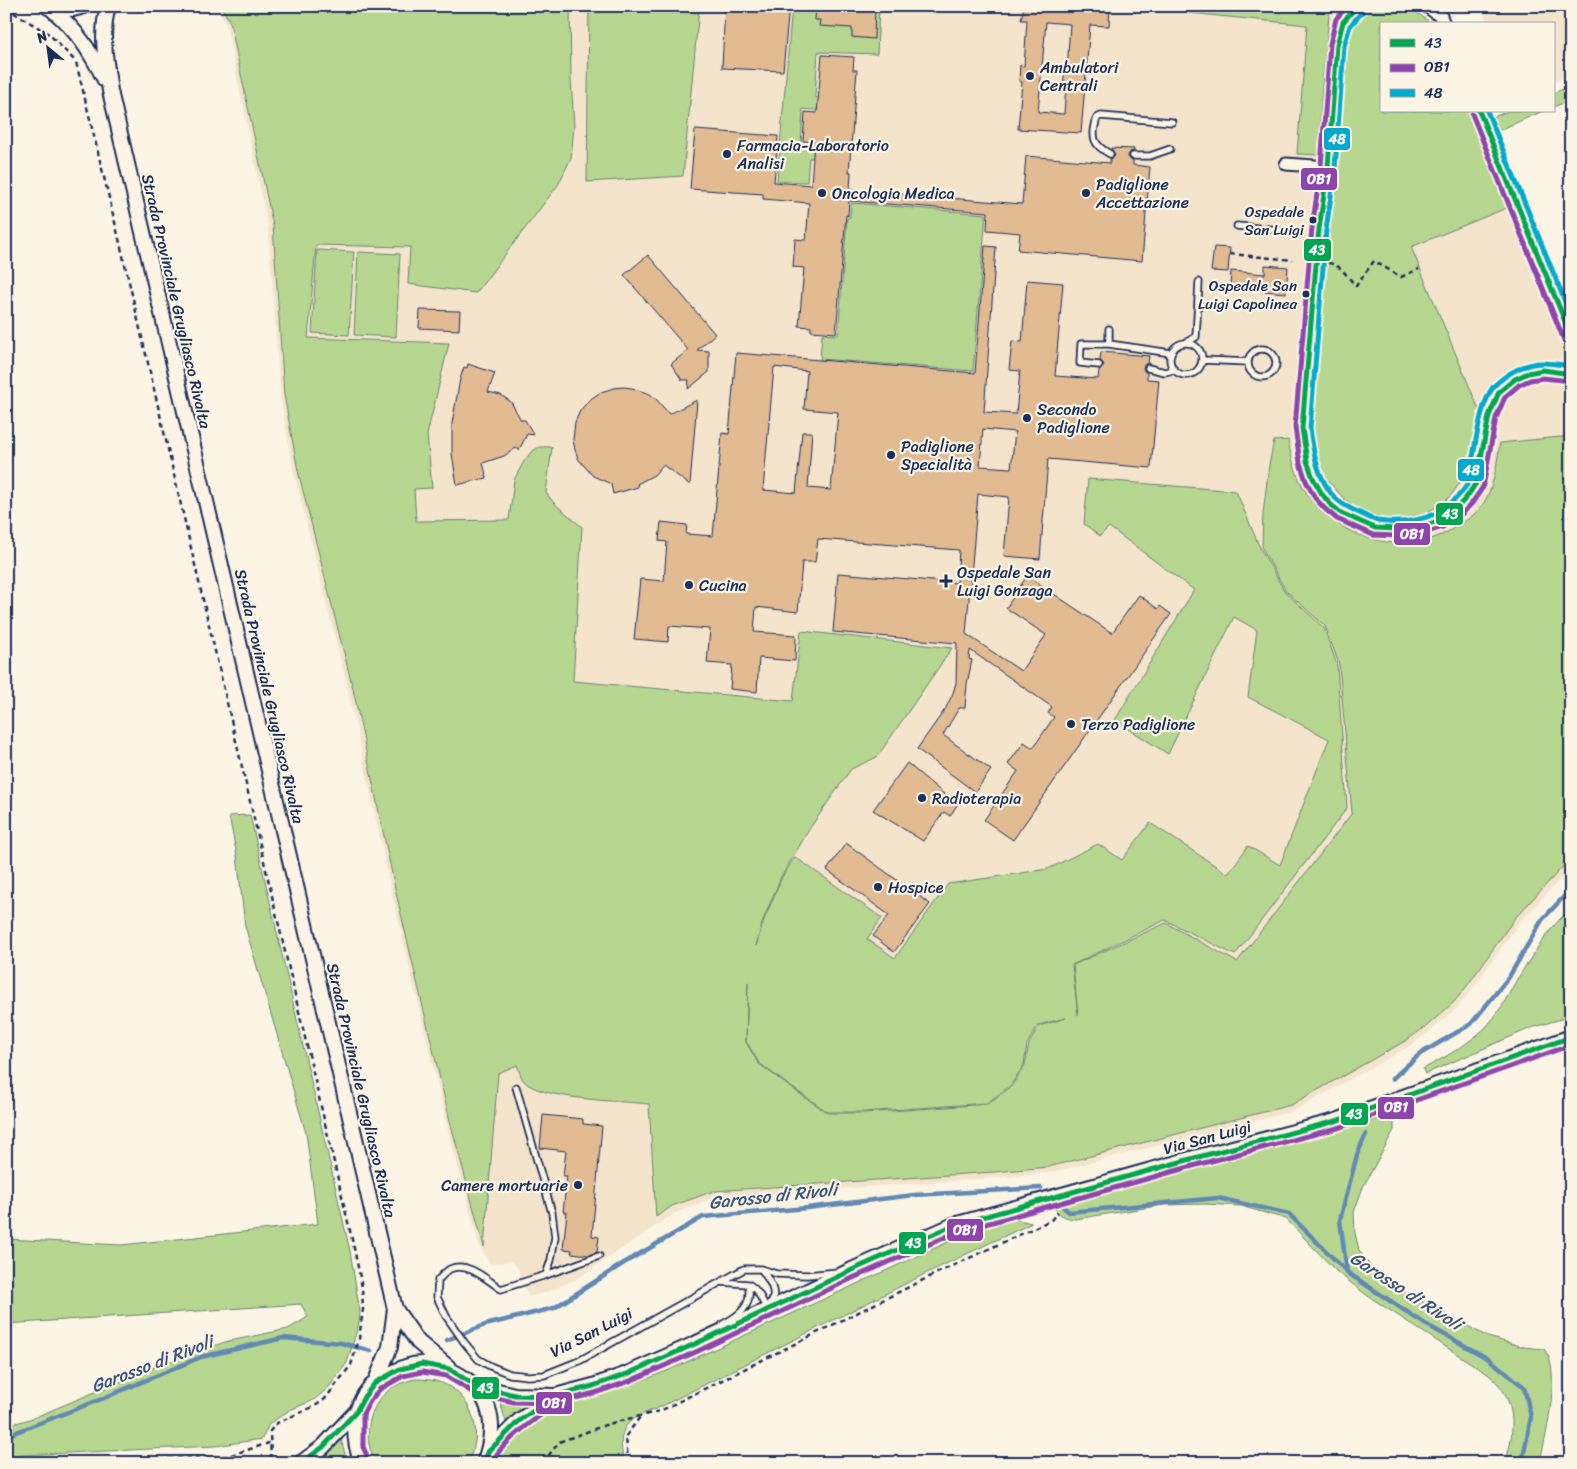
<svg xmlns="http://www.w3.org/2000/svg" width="1577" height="1469" font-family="Sriracha,sans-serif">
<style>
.built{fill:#f4e4cc}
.green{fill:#b7d790;stroke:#698377;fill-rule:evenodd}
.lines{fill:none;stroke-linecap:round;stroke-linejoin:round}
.stream{stroke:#6289b4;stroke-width:4.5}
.building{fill:#e2bb93;stroke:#1b2f5e;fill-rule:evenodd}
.service-casing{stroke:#1b2f5e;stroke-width:9}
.minor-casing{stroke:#1b2f5e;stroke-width:15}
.tertiary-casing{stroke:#1b2f5e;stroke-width:18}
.path{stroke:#1b2f5e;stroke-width:2.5;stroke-dasharray:5 4;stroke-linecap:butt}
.service{stroke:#fcf5e5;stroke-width:5.5}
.minor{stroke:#fcf5e5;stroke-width:11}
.tertiary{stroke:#fcf5e5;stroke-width:14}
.bus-1-casing{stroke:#fcf5e5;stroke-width:9}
.bus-2-casing{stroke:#fcf5e5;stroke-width:9}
.bus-3-casing{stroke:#fcf5e5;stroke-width:9}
.bus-1{stroke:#00a651;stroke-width:5}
.bus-2{stroke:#8e44ad;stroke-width:5}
.bus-3{stroke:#00a9ce;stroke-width:5}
.poi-dot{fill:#1b2f5e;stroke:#fcf5e5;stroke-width:2}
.labels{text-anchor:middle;stroke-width:4.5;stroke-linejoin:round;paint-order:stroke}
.bus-label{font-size:15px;fill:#1b2f5e;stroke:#fcf5e5;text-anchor:end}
.poi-label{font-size:16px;fill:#1b2f5e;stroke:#fcf5e5;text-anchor:start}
.street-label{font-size:16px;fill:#1b2f5e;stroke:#fcf5e5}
.water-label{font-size:18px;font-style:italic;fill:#385482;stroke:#fcf5e5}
.line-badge{stroke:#fcf5e5;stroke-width:2}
.badge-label{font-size:14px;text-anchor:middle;font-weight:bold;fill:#fff}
</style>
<rect width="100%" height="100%" fill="#fcf5e5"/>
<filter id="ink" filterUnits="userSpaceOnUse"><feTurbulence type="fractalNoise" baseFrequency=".02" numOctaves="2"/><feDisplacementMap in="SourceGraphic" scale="10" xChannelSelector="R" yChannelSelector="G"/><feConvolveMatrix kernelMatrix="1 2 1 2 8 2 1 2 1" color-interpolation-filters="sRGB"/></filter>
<g filter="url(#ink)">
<path class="built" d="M216,6H1405L1415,10L1432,24H1381V111H1471L1571,358V868L1520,922L1472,990L1458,1007L1432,1030L1410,1046L1294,1111L1049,1173L995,1178L715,1197L675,1213L577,1279L552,1290L529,1297L522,1283L518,1268L511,1261L491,1264L480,1248L446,1122L392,894L348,690L294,473L280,396L268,227L226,24Z
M1481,6H1571V75L1553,82V24H1488Z"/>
<path class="green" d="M221,6H570L571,79L574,126L571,158L558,185L476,293L408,284L410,247L316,245L308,338L449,343L427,435L432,488L414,489L416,521L509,520L514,480L523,463L531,452L539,447H552L546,493L555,504L582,527L573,681L793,701L801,631L952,648L877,757L851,769L810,828L781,877L763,920L756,946L764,920L782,877L795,857L882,918L867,939L895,958L948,884L1048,869L1098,844L1122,860L1150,823L1228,874L1248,846L1280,865L1329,739L1248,697L1257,630L1234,617L1168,754L1115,720L1194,590L1109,527L1100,536L1084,524L1088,479L1236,491L1260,548L1285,592L1324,628L1337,665L1347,808L1235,955L1165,920L1072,965L1078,1015L1073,965L1166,923L1237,962L1352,813L1339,664L1325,626L1286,591L1262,548L1263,514L1269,465L1274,441L1288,440C1292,463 1299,486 1314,503C1338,533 1387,550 1425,541C1436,538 1446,533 1456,527C1468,520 1480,511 1486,499C1495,482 1497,461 1500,443L1571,436V858L1515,918L1467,986L1454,1002L1428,1025L1407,1040L1291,1105L1048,1167L994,1172L714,1191L672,1206L656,1217L649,1104C624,1101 537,1100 523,1080C520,1076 519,1069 517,1065L498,1073L484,1247L450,1121L396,893L353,689L298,471L284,395L273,226L230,22ZM748,983L746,1041L759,1063L787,1084L828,1112H863L987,1103L1010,1086L1024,1065L1027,1044L1038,1025L1066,1018L1039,1026L1029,1044L1025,1065L1011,1087L987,1104L864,1113H828L787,1085L758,1063L746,1042Z
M589,6L699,8L683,176L587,182Z
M792,6H879L877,54L818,52L815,97L825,98V111L803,109L801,145L821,147L820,158H809L807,182L777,181Z
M1190,6H1330L1322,86L1318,155L1297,154L1307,25L1189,13Z
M1375,6C1406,6 1407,4 1432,24H1381V111H1471L1509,207L1411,247L1480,412L1473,452L1465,475L1452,494L1440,506L1422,514L1398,519L1382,518L1363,512L1345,500L1330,483L1313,457L1311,437L1344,45C1351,23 1355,17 1375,6Z
M1571,86V100L1553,107V93Z
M1508,111H1543L1495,132L1491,118Z
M851,203L986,214L973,371L820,359L822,334L838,335L847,218L850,217Z
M317,250L354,252L349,335L312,333Z
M358,252L400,254L396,337L354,335Z
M250,815L350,1251L360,1312L359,1323L347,1363L329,1387L314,1400L290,1410L269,1424L262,1439L215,1446L23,1455L6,1458V1426L33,1418L162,1364L225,1342L288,1329L308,1317L301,1304L6,1324V1239L121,1245L318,1224L306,1133L245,926L237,856L229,816Z
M1571,908V1016L1531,1028L1425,1074L1423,1069C1445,1057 1466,1046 1484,1029C1497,1016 1507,998 1516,981C1532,956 1549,928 1571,908Z
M1394,1115V1130L1363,1187L1354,1212L1355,1233L1359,1250L1372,1269L1392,1285L1488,1337L1524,1347L1544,1349C1545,1351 1547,1353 1548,1355C1559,1375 1546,1441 1539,1463H1505C1513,1438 1517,1412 1502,1389C1499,1384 1493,1379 1489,1375L1368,1296L1337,1272L1286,1219L1241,1206L1205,1204L1164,1205L1075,1219C1064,1218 1057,1214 1052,1204Z
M1014,1219L1032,1223L933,1270L658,1408C626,1420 616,1426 624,1463H496L511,1437L531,1419L541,1412L552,1407L635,1383L667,1371L981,1227L1003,1220Z
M414,1379C426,1379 438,1380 448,1386C474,1400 485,1438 466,1463H377C374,1457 370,1451 369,1444C365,1421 376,1394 399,1384C404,1382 409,1381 414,1379Z
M500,1402L527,1406L506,1422Z
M341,1439L347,1462L317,1460Z"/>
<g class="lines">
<path class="stream" d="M1392,1079L1420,1054L1471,1024L1509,977L1542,920L1571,889
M1057,1202L1069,1212L1218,1198L1289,1214L1348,1273L1425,1324L1489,1359L1524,1387L1531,1417L1522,1463
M1347,1272L1340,1220L1357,1155L1366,1134
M447,1340L485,1325L554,1308L624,1263L703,1217L807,1208L914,1195L1041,1188
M6,1436L99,1400L201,1357L283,1338L341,1343L371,1351"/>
</g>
<path class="building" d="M725,6H789L783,71L722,68Z
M816,6H875L874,39L852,37V28L819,26L820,20H815Z
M1024,6H1110L1109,26L1090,25L1081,133L1018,129L1022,82L1019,81L1020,65L1024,66L1027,20H1021ZM1046,22L1070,24L1067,70H1065L1063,85H1066L1064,114L1038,112Z
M822,55L854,57L853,70H857L849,172H851L850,190L1022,204L1026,156L1110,163V159L1113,158L1115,155L1111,148L1134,149V151L1130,152L1128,156L1129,159L1133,161V165L1150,167L1142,261L1018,250L1020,233L987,230L988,212L849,201L848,216L846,215L836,333L811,331V327L799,326L804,268L793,267L795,239L806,240L809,203L763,199V194L690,189L695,130L778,136L774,182L811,185L814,142L803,141L805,112L817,113Z
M985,246L996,247L984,412L1016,414L1020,371L1009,370L1012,341L1022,342L1027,280L1063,283L1055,376L1098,379L1099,370L1102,368L1104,365L1100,360L1101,352L1149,356L1148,363L1145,364L1143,367L1144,371L1147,373V379L1159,380L1151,468L1048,459L1040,559L1004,556L1009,497L978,494L966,634L1021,671L1046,635L1006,608L1027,576L1112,633L1139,595L1158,609L1160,606L1171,614L1013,840L984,820L1018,771L1008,764L1024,742L1033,748L1054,717L1048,713L1052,707L970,650L969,659L972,660L967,684L965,708H959L943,735L991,770L975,792L917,749L946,708L953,693L956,683L957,643L833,632L838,573L957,583L959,550L818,539L815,562H802L798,612L756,607L754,632L796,635L795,661L759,658L757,692L730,689L732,665L707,663L710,629L669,626L668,642L634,639L640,579L664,581L667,542L659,541L661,522L687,525L686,534L713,536L722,433L729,434L736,353L975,373ZM774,367L807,371L804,409L838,412L831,490L808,488L812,432H802L796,493L763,490ZM983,429L1015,432L1011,468L980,466Z
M1214,247L1230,248L1228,272L1211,271Z
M648,255L715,334L697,350L709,351V372L688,389L689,380H682L671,364L688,350L624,275Z
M1265,265L1288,267L1286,293L1230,288L1231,271L1265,274Z
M420,310L460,311L459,330L419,328Z
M468,364L495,373L488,392L501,395L511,402L521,420H525L534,435L527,434L519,450L516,448L504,456L483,463L487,478L457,485L452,454V423L460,379L464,367L467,368Z
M623,387L632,388L650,394L657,400L669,414L697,400L690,485L663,465L654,475L637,484L638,487L613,494L611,484L593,476L579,460L575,450L573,440L575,422L580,411L589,400L601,392L614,388Z
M907,763L957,805L950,816L944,812L923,841L873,810Z
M846,843L930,904L894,952L873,936L889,915L827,870Z
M543,1115L583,1119V1124L602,1126L592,1236L599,1237L597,1252L588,1255L571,1253L572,1250L563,1249L567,1212H563L567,1176H563L566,1151L540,1148Z"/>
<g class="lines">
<defs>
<path id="service" d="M1110,154C1093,145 1091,137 1097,118L1101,116L1172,122
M1133,156H1150L1170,149
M1237,226L1279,230
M1109,329V344L1171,353
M1170 359a16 16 0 1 1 32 0a16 16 0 1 1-32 0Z
M1185,343L1196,337L1199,282
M1248 363a14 14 0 1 1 28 0a14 14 0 1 1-28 0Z
M1202,360L1248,362
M1099,365L1080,363L1081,344H1109
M1148,368L1165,372L1173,370
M516,1087L552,1213L555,1237L551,1260L546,1275L501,1289C487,1280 468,1261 450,1269C446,1271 441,1277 438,1280L437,1297L446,1316L464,1342L478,1359L490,1366L510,1374L528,1376L544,1375L579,1361L744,1269H761L777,1274L807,1275L838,1272
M762,1270C769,1280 778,1292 771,1304
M546,1275L599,1256
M721,1282L748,1284C758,1289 762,1300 767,1310
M723,1324C741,1315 753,1305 748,1284"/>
<path id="minor" d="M1357,6L1343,22L1337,45L1328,167L1319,229L1302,428L1307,461L1313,478L1322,494L1330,504L1341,513L1375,528L1397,529L1424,526L1440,520L1454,511L1466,498L1476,483L1489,416L1493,404L1499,392L1515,379L1528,373L1543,370L1571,374
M1426,6L1441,17
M1437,6L1444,24
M1479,111L1571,337
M1286,164L1328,167"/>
<path id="tertiary" d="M108,6C100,35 106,62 110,91L395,1309L390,1347L375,1383
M48,7L73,9L84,6
M52,9C78,32 89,49 105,80
M395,1309L418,1342L448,1367
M476,1386L515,1395L555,1396L593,1386L627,1374L695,1344L852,1270L954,1225L1198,1157L1336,1121L1571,1037
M489,1451L519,1421L555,1396
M301,1463L323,1447L356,1412
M362,1463C351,1436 352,1402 376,1382C380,1379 385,1377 389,1375C399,1369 410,1364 421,1364C435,1363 450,1369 461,1376C466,1380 472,1383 476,1387C495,1409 494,1437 484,1463"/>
</defs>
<use href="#service" class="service-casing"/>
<use href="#minor" class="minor-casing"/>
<use href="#tertiary" class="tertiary-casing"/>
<path class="path" d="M6,8L49,34L76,62L120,243L354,1248L362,1287L363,1309L359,1339L351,1365L325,1399L315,1406L277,1423L270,1431L271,1461
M1230,254L1293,260
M1328,263C1341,264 1347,277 1356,286L1374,261L1401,277L1419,269
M1390,1118L1398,1116L1399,1113
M87,1463L228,1456L269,1443
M543,1463L559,1442L608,1424L660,1411L935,1274L1051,1220L1058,1212
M628,1463L626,1436L640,1417"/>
<use href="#service" class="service"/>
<use href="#minor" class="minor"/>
<use href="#tertiary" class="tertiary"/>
<defs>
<path id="bus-1" d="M1357,6L1343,22L1337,45L1328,167L1319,229L1302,428L1307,461L1313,478L1322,494L1330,504L1341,513L1375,528L1397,529L1424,526L1440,520L1454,511L1466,498L1476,483L1489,416L1499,392L1515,379L1528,373L1543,370L1571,374
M1479,111L1571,336
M301,1463L323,1447L356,1412L364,1397L375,1383L400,1369L422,1364L449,1369L476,1386L515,1395L555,1396L593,1386L627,1374L695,1344L852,1270L954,1225L1198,1157L1336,1121L1571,1037
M484,1463L488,1452L519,1421L555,1396L573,1391"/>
<path id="bus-2" d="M1347,6L1336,19L1330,44L1321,166L1312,228L1295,427L1300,463L1306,481L1315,498L1325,509L1337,519L1373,535L1397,536L1425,533L1443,527L1460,516L1472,503L1483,487L1496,418L1505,397L1519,385L1530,380L1543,378L1570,381
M1472,114L1564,340
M369,1460L363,1447V1414L370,1401L380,1389L403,1376L422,1372L446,1376L474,1393L514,1402L556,1403L595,1393L630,1381L698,1351L855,1277L957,1232L1200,1164L1338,1128L1571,1045
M492,1463C500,1442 541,1415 559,1402"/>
<path id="bus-3" d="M1363,11L1350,26L1344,46L1335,168L1326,230L1310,428C1313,450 1316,470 1328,489C1337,503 1349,508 1364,515C1368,517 1373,520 1378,521C1401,525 1432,520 1450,504C1457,498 1465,489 1469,481C1471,475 1471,468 1472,462C1476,442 1481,401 1494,386C1506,374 1526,362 1544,363C1553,363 1562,365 1571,366
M1487,111L1571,316"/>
</defs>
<use href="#bus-1" class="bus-1-casing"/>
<use href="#bus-2" class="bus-2-casing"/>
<use href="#bus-3" class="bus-3-casing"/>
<use href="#bus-1" class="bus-1"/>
<use href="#bus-2" class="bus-2"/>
<use href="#bus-3" class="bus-3"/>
</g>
</g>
<g class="poi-dot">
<circle cx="1030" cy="76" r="5"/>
<circle cx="727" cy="154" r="5"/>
<circle cx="822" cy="193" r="5"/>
<circle cx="1086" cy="193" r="5"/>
<circle cx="1313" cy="220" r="4.5"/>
<circle cx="1306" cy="294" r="4.5"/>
<circle cx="1027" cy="418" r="5"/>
<circle cx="891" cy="455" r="5"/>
<path d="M943.5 573.5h5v5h5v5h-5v5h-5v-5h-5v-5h5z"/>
<circle cx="689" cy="585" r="5"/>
<circle cx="1071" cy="724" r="5"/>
<circle cx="922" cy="798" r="5"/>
<circle cx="878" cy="887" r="5"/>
<circle cx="578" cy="1185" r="5"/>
</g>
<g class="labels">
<g class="bus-label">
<text x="1304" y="217">Ospedale<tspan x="1304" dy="18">San Luigi</tspan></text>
<text x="1297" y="291">Ospedale San<tspan x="1297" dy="18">Luigi Capolinea</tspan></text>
</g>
<g class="poi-label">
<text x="1040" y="73">Ambulatori<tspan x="1040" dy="18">Centrali</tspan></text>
<text x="737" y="151">Farmacia-Laboratorio<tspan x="737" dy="18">Analisi</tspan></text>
<text x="1096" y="190">Padiglione<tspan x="1096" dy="18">Accettazione</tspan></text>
<text x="832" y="199">Oncologia Medica</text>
<text x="1037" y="415">Secondo<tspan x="1037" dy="18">Padiglione</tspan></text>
<text x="901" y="452">Padiglione<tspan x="901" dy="18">Specialità</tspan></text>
<text x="957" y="578">Ospedale San<tspan x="957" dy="18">Luigi Gonzaga</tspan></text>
<text x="699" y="591">Cucina</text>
<text x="1081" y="730">Terzo Padiglione</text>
<text x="932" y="804">Radioterapia</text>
<text x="888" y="893">Hospice</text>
<text x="568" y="1191" text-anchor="end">Camere mortuarie</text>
</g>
<g class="street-label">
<text transform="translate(177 301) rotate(77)" y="6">Strada Provinciale Grugliasco Rivalta</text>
<text transform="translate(270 696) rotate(77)" y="6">Strada Provinciale Grugliasco Rivalta</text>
<text transform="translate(362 1090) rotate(77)" y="6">Strada Provinciale Grugliasco Rivalta</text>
<text transform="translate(1207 1137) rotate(-15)" y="6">Via San Luigi</text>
<text transform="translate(591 1332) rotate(-27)" y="6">Via San Luigi</text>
</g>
<g class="water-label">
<text transform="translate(773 1196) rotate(-6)" y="6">Garosso di Rivoli</text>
<text transform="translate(1406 1291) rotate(33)" y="6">Garosso di Rivoli</text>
<text transform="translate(152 1364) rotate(-21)" y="6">Garosso di Rivoli</text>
</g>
</g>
<g class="line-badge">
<rect x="1323" y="127" width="28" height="24" rx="5" fill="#00a9ce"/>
<rect x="1300" y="167" width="38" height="24" rx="5" fill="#8e44ad"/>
<rect x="1303" y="238" width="29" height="24" rx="5" fill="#00a651"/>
<rect x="1457" y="458" width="28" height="24" rx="5" fill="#00a9ce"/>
<rect x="1435" y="502" width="29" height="24" rx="5" fill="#00a651"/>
<rect x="1393" y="522" width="38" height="24" rx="5" fill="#8e44ad"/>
<rect x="1377" y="1096" width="38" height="24" rx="5" fill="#8e44ad"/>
<rect x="1340" y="1102" width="29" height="24" rx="5" fill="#00a651"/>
<rect x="946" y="1218" width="38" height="24" rx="5" fill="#8e44ad"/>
<rect x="898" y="1231" width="29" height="24" rx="5" fill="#00a651"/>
<rect x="471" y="1376" width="29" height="24" rx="5" fill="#00a651"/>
<rect x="535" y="1391" width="38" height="24" rx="5" fill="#8e44ad"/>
</g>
<g class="badge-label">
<text x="1337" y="144">48</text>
<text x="1319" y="184">OB1</text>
<text x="1317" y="255">43</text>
<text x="1471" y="475">48</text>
<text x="1450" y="519">43</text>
<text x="1412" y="539">OB1</text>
<text x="1396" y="1112">OB1</text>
<text x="1354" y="1119">43</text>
<text x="965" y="1235">OB1</text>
<text x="913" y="1248">43</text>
<text x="485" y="1393">43</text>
<text x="554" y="1408">OB1</text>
</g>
<rect width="1577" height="1469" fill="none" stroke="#fcf5e5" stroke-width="25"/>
<rect x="12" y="12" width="1552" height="1444" fill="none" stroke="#1b2f5e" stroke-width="2" filter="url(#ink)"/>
<rect x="1380" y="22" width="175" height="90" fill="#fcf5e5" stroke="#a2a6af"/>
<rect x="1390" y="39" width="25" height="8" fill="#00a651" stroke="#a2a6af"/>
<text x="1424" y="48" font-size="15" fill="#1b2f5e">43</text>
<rect x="1390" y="64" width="25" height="8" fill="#8e44ad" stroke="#a2a6af"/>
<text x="1424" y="72" font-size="15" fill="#1b2f5e">OB1</text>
<rect x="1390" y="89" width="25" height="8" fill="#00a9ce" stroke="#a2a6af"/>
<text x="1424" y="98" font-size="15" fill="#1b2f5e">48</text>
<g transform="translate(48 48) rotate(331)" stroke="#fcf5e5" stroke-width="4" paint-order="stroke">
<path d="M0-4L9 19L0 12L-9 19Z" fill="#1b2f5e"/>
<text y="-8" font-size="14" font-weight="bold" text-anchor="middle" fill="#1b2f5e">N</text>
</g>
</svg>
